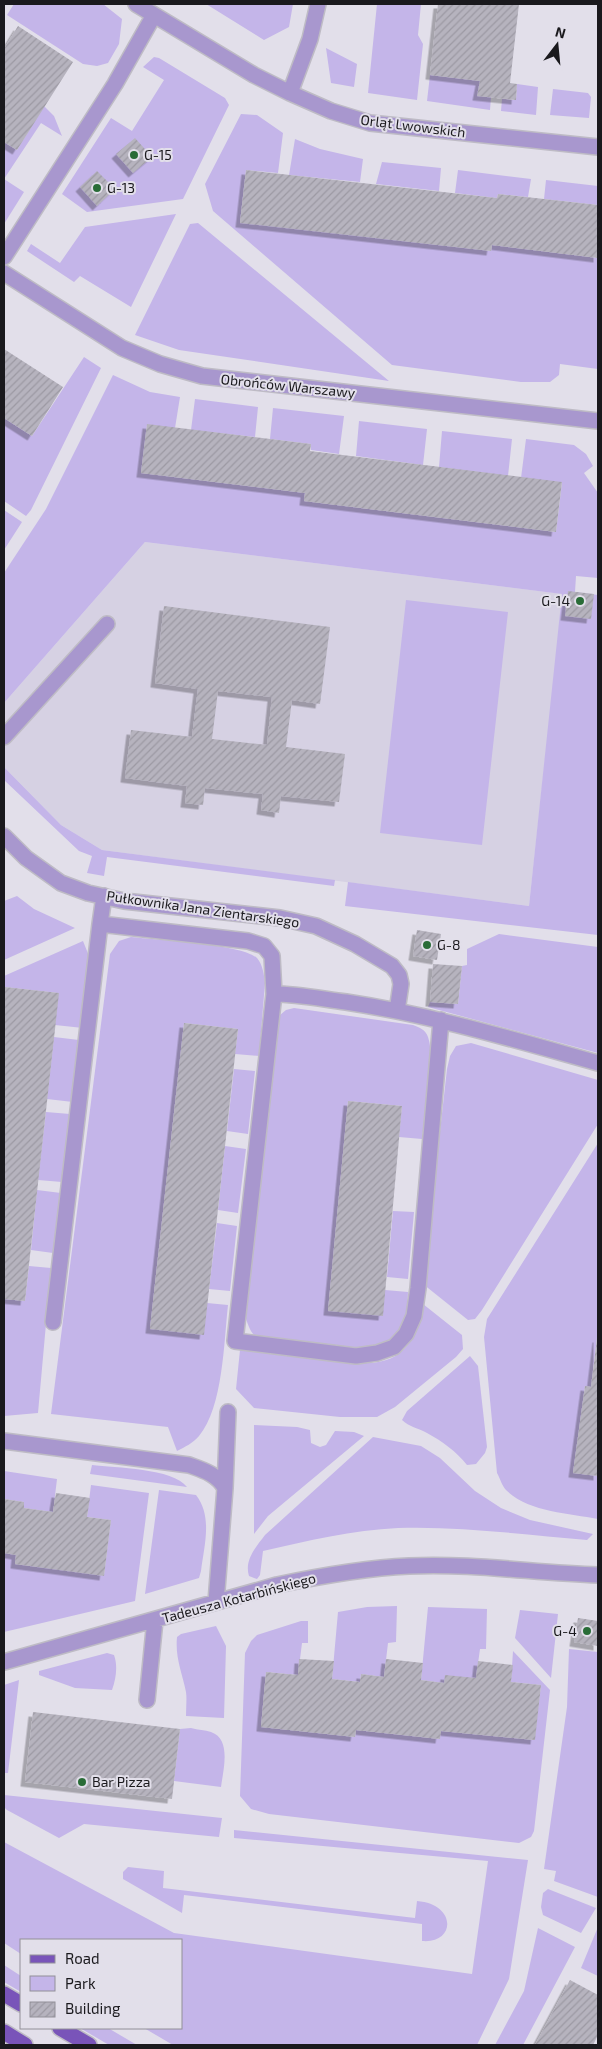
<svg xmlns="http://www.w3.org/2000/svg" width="602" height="2049" font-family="'Exo 2',sans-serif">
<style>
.built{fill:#d6d1e3}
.green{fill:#c4b5e9}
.building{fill:url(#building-hatch);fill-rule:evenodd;filter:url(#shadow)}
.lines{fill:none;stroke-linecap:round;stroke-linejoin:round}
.minor-casing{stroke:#bebbc5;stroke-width:18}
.major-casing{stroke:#bebbc5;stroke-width:18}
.minor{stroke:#a897ce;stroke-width:15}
.major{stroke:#7954b9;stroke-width:15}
.poi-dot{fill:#296c37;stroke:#e2dfea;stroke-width:2}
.labels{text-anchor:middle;stroke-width:4;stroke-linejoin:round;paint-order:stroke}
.street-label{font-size:14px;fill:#1a191d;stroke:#e2dfea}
.poi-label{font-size:14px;fill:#1a191d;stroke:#e2dfea;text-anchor:start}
</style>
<defs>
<pattern id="building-hatch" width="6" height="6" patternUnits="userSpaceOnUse" patternTransform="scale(1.25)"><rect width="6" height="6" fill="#b6b3be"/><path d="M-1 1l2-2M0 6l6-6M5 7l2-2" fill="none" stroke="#9c99a3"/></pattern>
<filter id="shadow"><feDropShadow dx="-4.5" dy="4.5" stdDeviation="0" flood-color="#0004"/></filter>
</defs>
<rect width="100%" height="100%" fill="#e2dfea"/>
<path class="built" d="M145,542L563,594L529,906L102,850L61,825L4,767V703Z"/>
<path class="green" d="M14,4H103L122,19L119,44L108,63L97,66L83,64L7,15Z
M206,4H293L289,27L264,40Z
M377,4H421L418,35L423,44L417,100L368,93Z
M326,48L357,64L354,87L331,83Z
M154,57L159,58L225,98L229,105L183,199L87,212L62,194L111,118L132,131L164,80L143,67Z
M430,75L480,81L478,96L491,97L490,110L427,101Z
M517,84L538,87L536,115L501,111L502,99L516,100Z
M553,89L588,93L591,97L589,118L550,115Z
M44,106L54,116L62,136L41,123L4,179L24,192L4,224V142L17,150Z
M241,114L257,115L283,133L278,173L246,170L240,222L491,251L492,245L598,258V369L560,364L559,375L550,382H521L392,365L213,211L205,184Z
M295,139L320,149L363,159L360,182L289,175Z
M382,162L441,168L439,191L376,184Z
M458,170L531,179L528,197L498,194L497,198L455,193Z
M546,180L598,186V205L544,199Z
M176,214L131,307L80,276L74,282L27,251L31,244L60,263L85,227Z
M198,223L389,381L179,350L135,335L190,224Z
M84,357L101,368L31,510L26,516L4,501V418L32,436Z
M113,375L150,392L180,397L175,428L147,425L141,473L305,493L304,501L556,532L562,483L521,478L526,439L574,445L586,454L593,466L584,473L598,493V578L576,576L575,592L598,595V935L345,906L348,882L529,906L562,594L145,542L4,703V573L46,509Z
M195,399L258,407L255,437L191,430Z
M273,408L344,416L339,454L311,450V444L270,439Z
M359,421L427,429L423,465L356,456Z
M442,431L512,439L508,476L439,467Z
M4,510L22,522L4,550Z
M406,600L508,612L482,845L380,833Z
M4,767L61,825L102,850L335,880L334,886L107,857L104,876L87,873L92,856L79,851L4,780Z
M17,896L34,909L75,928L4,960V901Z
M499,934L598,947V1053L428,1007L430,1002L458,1004L462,966L467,965V949Z
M131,937C156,940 242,944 257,958C263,965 264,975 265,983L259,1056L235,1054L238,1029L184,1023L150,1329L207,1303L228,1305C224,1341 223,1408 199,1436C193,1443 185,1447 177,1451L168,1427L51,1414L110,954L119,941Z
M83,941L89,956L83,1028L55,1025L58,993L5,987L4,995V976Z
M294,1008L413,1025C420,1028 425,1029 428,1037C436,1060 425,1113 422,1139L399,1137L402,1106L348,1101L328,1311L385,1290L408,1292L407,1312L402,1326L392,1341L373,1349L258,1338C251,1334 249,1327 246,1319L258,1199L280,1015L286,1010Z
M54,1037L79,1040L73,1102L47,1099Z
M471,1043L598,1080V1124L482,1310L475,1319L468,1320L423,1284L447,1069L450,1056L456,1046Z
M234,1069L255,1071L248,1134L227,1131Z
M46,1112L70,1114L62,1182L38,1180Z
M598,1143V1329L591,1387L585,1386L573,1473L598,1476V1519C569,1513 528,1512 506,1490C502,1486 500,1478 497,1473L484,1337L487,1319Z
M225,1146L246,1149L238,1213L218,1210Z
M37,1190L61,1193L53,1253L31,1250Z
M393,1211L414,1212L408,1279L387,1277Z
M217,1223L237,1226L230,1291L209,1289Z
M29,1266L51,1268L38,1413L4,1416V1299L25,1301Z
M423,1304L462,1335L463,1349L456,1357L395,1407L377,1417H340L254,1408L236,1389L240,1350L373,1363C410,1358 414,1336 423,1304Z
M470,1356L478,1366L487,1447L485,1453L476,1464L467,1465C457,1452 442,1441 427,1433C418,1428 409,1427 402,1420L407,1411Z
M254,1425L297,1427L310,1430L311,1443L320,1447L326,1445L335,1431L354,1432L364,1436L268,1516L254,1534Z
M373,1437L421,1446L440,1458L475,1491L501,1508L530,1520L593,1534L587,1540C525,1535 461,1526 398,1528C353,1530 307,1541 263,1551L260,1575L257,1579L249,1576C244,1560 256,1547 265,1535Z
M92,1465C115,1468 173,1468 187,1487L90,1474Z
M4,1471L57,1479L53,1512L24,1508V1502L4,1499Z
M91,1485L149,1493L135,1601L4,1632V1553L16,1555L15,1564L104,1575L111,1520L87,1517Z
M159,1490L196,1495C213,1517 204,1546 201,1571L199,1578L145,1594Z
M397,1606L396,1642L388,1643L384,1677L361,1674L360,1682L332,1679L338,1612L367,1607Z
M428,1607L487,1609L486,1649H480L476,1678L444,1683L421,1680Z
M520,1610L558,1614L551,1678L515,1638Z
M301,1621H308V1643H302L298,1675L266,1672L261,1727L355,1737L356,1730L439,1739L441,1731L534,1740L541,1685L511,1682L513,1651L550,1690L534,1831L531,1837L519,1843L269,1814L251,1809L240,1796L245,1653L251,1641L257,1635Z
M216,1626L226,1646L224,1718L186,1716C186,1708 187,1699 186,1692C182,1672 175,1658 177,1637L181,1634Z
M569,1649L598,1652V1897L554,1881L556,1871L544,1869L567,1707Z
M107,1653L114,1655C118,1666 116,1679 112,1690L75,1688L39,1675V1671Z
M19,1680L8,1773H4V1685Z
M191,1728C198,1730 205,1730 211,1732C232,1739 223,1771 221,1787L174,1781L180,1729Z
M4,1795L222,1818L219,1837L84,1824L59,1838L7,1810L4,1807Z
M234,1830L528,1860L509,1979L477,2045H173L144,2028H181V1940H21V1954L4,1943V1842L174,1933L472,1974L488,1861L234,1838Z
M128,1867L164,1871L163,1888L415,1918L417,1901C457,1904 456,1944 422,1941V1924L184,1895L182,1913L123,1879V1872Z
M548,1889L596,1908L581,1933L543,1915L541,1907L543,1893Z
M598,1927V1976L581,1968Z
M538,1928L575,1947L523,2045H495L524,1991Z
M4,1965L21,1976V1992L4,1982Z
M80,2028H108L137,2045H109Z"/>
<path class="building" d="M438,4H519L510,83L517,84L516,100L477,96L480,81L430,75Z
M18,26L73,62L17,150L4,142V49Z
M135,138L152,157L133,173L116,154Z
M246,170L497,198L498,194L598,205V258L492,245L491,251L240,223Z
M97,171L115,189L97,206L80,187Z
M4,349L63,387L32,436L4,418Z
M147,424L311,444L310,451L562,482L556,532L304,501L305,493L141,473Z
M568,591L594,594L591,619L565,616Z
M164,606L330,627L320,704L292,700L286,747L345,754L339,802L281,796L279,813L261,810L263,794L205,788L203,805L185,803L187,786L125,778L131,730L192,737L198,689L155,683ZM218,691L272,697L267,745L212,739Z
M417,930L441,934L437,960L413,956Z
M433,964L462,966L458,1004L430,1002Z
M5,987L59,993L25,1301L4,1299Z
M184,1023L238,1029L204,1335L150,1329Z
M348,1101L402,1106L383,1316L328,1311Z
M597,1338H598V1476L573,1473L585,1386L591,1387Z
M56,1493L90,1498L87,1517L111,1520L104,1576L15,1564L16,1555L4,1553V1499L24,1502V1508L53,1512Z
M578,1618L598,1621V1646L574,1642Z
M299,1659L334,1661L332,1679L360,1682L361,1674L384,1677L386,1659L423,1663L421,1680L444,1683L445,1675L476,1678L478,1661L513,1665L511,1682L541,1685L535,1740L441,1731L440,1739L356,1730L355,1737L261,1727L266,1672L298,1675Z
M33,1712L180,1729L172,1799L25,1782Z
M570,1980L598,1995V2035L593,2045H535Z"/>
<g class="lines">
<defs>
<path id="minor" d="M136,4L254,75L290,93L331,111L370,123L598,147
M290,93L310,39L318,4
M4,257L115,84L154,15
M4,273L122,348L160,364L202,376L598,421
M4,737L107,624
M4,836L26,858L61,883L88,893L124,901L280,918L316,926L355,944L392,966L399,975L401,984L397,1011
M104,896L100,924L248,941L264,946L272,956L274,994L235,1341L356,1356L377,1353L394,1347L406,1334L414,1316L418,1288L441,1020
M274,994C298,994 322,999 346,1002C432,1015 515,1040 598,1063
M53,1322L100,924
M4,1441L189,1465C203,1470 217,1474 225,1488
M216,1602L225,1488L228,1412
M4,1662L277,1585C320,1576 364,1568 409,1566C472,1563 535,1573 598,1575
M147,1700L155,1620"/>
<path id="major" d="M4,1994L21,2004
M60,2028L89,2045
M4,2032L25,2045"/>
</defs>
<use href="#minor" class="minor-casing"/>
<use href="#major" class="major-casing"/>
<use href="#minor" class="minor"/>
<use href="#major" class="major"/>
</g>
<g class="poi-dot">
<circle cx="134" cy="155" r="5"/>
<circle cx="97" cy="188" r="5"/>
<circle cx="580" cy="601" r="5"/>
<circle cx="427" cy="945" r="5"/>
<circle cx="587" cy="1631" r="5"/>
<circle cx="82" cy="1782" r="5"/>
</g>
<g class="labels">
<g class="street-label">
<text transform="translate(413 126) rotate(7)" y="5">Orląt Lwowskich</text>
<text transform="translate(288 386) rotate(6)" y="5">Obrońców Warszawy</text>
<text transform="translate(203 909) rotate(8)" y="5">Pułkownika Jana Zientarskiego</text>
<text transform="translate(239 1598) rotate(-15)" y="5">Tadeusza Kotarbińskiego</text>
</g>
<g class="poi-label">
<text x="144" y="160">G-15</text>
<text x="107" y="193">G-13</text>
<text x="570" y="606" text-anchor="end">G-14</text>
<text x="437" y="950">G-8</text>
<text x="577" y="1636" text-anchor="end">G-4</text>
<text x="92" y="1787">Bar Pizza</text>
</g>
</g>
<rect width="602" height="2049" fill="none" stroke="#1a191d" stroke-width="10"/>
<rect x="20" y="1939" width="162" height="90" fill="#e2dfea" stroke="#929098"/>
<rect x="30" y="1955" width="25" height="8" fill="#7954b9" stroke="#929098"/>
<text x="65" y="1964" font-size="15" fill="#1a191d">Road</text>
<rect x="30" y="1976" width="25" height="15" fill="#c4b5e9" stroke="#929098"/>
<text x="65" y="1989" font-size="15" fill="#1a191d">Park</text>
<rect x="30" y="2002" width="25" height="15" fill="url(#building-hatch)" stroke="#929098"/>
<text x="65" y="2014" font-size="15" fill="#1a191d">Building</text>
<g transform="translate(557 45) rotate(16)" stroke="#e2dfea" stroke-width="4" paint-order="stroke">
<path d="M0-4L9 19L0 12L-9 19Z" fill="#1a191d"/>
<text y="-8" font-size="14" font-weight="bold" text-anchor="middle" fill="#1a191d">N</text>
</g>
</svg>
